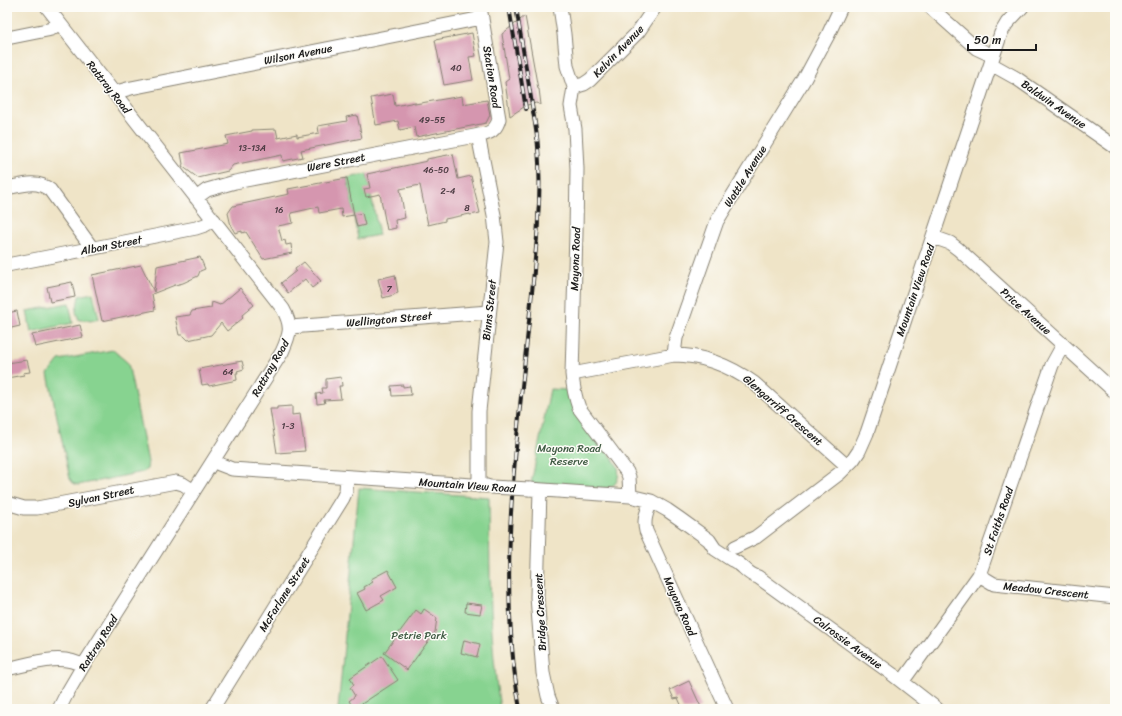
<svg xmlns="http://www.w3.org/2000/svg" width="1122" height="716" font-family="Sriracha,sans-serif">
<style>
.green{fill:#87d390;stroke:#527856}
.building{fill:#d596af}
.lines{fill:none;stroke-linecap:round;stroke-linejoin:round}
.minor-casing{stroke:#868072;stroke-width:15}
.minor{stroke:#fff;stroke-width:13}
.rail-casing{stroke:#1c1c1c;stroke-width:4}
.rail{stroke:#fdfcf7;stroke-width:2.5;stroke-dasharray:8;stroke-linecap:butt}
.minor-bridge-casing{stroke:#868072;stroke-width:15;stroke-linecap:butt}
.minor-bridge{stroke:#fff;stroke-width:13}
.labels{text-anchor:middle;stroke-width:3;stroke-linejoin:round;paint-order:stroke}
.number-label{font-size:9px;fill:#4a3a41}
.street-label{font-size:11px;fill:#1c1c1c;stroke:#fdfcf7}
.park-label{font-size:11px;fill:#415c45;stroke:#fdfcf7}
</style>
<rect width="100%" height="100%" fill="#fdfcf7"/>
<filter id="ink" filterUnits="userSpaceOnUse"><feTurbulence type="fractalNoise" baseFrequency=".025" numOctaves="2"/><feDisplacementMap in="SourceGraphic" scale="8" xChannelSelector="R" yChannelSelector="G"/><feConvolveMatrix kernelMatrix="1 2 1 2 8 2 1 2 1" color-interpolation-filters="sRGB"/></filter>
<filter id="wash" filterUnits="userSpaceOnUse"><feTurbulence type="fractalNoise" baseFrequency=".012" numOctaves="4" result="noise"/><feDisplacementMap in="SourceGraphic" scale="16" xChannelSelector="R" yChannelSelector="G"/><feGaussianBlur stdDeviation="0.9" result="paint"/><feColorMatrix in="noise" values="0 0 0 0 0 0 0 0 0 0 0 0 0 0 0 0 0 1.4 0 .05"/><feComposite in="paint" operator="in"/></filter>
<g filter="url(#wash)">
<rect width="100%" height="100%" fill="#efe4c7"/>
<path class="green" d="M367,174L379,235L358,239L347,178Z
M93,293L99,319L90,321L87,320H79L76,312L79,296Z
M69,303L73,323L31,332L27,311Z
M113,350L128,363L148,462L147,469L143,472L78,485L73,483L70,479L48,374L59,360Z
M550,389L568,390L618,467C620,478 617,487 605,488L531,484Z
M359,488L489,497C490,568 489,639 500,709H338Z"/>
<g id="blocks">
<path class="building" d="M525,16L538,89H539L541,105L536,103L527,105L510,116L505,82L509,79L502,34Z
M472,33L476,56L469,57L473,80L444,85L435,40Z
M393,94L395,106L415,102V104L462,96L463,104L487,100L490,115L486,123L416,137L414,127L400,130L398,121L376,125L371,98Z
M357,115L362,138L301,150L303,157L283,161L282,155L233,165L228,171L198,178L182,166L183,164L181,153L228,144L226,136L252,131V130L276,129L278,138L297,134V137L319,133L318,126L347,121L346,117Z
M453,154L458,179L471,176L480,213L470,215V214L445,219V221L428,225L420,185L400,189L405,218L395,220L396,228L387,230L380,194L366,197L364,189L370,188L367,174L427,161V159Z
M347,178L354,215L342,217L341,209L319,213L318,207L291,213L293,223L278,226L282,241L285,240L286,245L291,244L292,253L263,259L246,232L242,233V231L235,233L231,226L228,213L233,206L289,194L288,189Z
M362,213L365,225L357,227L354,215Z
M200,257L205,269L200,271L198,276L183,283L175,285L152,294L155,310L102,321L92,275L141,265L154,292L157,266Z
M304,262L321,281L312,288L305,279L288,293L281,283L296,271L295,269Z
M395,275L398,293L394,294V295L390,296L383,298L378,279Z
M72,282L75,297L50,302L47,287Z
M240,288L254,305L242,315L243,318L227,331L221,323L211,335L188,340L183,335H179L175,317L190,315L192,311L211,308L212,302L220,305Z
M17,311L20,326L7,329V313Z
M80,325L83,337L35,347L32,335Z
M27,360L30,372L23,373L24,375L7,378V363Z
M242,361L244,369L237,371L238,373H236L237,380L209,386L208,384L202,385L199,369Z
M341,377L342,386H339L341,399L324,400L325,403L317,404L316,394L323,393L322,388H326V379Z
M403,385V387L410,386L411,395L392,396L391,386Z
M292,406V415L300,414L305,451L277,453L270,409H277V407Z
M388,570L397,587L381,596L384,600L366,610L357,593L365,589L364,587L373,582L371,579Z
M466,603L482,605L480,614L465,612Z
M424,609L437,618L435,632L407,670L384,653L416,610L421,614Z
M464,640L480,644L477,657L461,653Z
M382,656L398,680L354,709L349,701L355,696L350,688L354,685L350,678Z
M689,681L701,707L697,709H683L678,698L674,699L670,690Z"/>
</g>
</g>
<g filter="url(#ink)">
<use href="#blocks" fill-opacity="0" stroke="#868072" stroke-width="1"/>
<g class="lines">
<defs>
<path id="minor" d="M47,7L283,309C293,327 290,334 282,352L83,666L66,695L59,709
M560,7L564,34L567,66L574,87L571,106L575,129L577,169L576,233L572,374C573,386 575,397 579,408L627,472L629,477L630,496
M930,7L976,48L993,56
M7,38L47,30L51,29L59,23
M991,64L1016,78L1115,147
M574,87L584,84L590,80L638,32L655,7
M115,94L120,91L131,88L482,18
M478,135L494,215L497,242L479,411V486
M7,188C22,185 37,179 50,190L92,248
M196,198L207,190L235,182L485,134C493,132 497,127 499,119L480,7
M933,237L950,243L958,249L1115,392
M7,265L196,228L205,225L214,220
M290,327L489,312
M674,355L676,338L717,221L805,78L828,35L841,7
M572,374L674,355C703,355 730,366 754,383L847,466
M214,461L219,464L232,469L487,486
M529,489L630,496L651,501L667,510L680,519L709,540L715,549L732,560
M540,490L537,597L543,673L548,696L553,709
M651,501C647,512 643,520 646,531L727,709
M7,503L24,508H37L176,482L183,484L194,491
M735,547L756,537L840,473L853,460L859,451L867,433L1001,33L1007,23L1022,7
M734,561C744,565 747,575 758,577L892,674L937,709
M979,575L994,584L1115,597
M7,669C30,664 62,652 83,666
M902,682L979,575L1052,365L1063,345
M212,709L343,498L346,491L347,477"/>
</defs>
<use href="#minor" class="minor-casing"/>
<use href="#minor" class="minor"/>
<defs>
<path id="rail" d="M509,7L526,109
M516,7C521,37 526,68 531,98C533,114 537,131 538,147C540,171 540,195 538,218C538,236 535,253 534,271C521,416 494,564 520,709"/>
</defs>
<use href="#rail" class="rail-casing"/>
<use href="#rail" class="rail"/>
<defs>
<path id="minor-bridge" d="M491,487L529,489"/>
</defs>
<use href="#minor-bridge" class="minor-bridge-casing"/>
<use href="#minor-bridge" class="minor-bridge"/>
</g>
</g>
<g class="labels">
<g class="number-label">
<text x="456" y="71">40</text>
<text x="432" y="123">49-55</text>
<text x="252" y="151">13-13A</text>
<text x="436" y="173">46-50</text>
<text x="448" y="194">2-4</text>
<text x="467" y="211">8</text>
<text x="279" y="213">16</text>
<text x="389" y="292">7</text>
<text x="228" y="375">64</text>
<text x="288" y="429">1-3</text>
</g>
<g class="street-label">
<text transform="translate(618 51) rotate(-46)" y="4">Kelvin Avenue</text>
<text transform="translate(298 54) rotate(-11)" y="4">Wilson Avenue</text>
<text transform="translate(492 77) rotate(81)" y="4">Station Road</text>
<text transform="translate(109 87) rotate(52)" y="4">Rattray Road</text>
<text transform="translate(1054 104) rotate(35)" y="4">Baldwin Avenue</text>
<text transform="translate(336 162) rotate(-11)" y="4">Were Street</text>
<text transform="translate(745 176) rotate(-58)" y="4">Wattle Avenue</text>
<text transform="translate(111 245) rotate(-11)" y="4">Alban Street</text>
<text transform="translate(575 259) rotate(-88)" y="4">Mayona Road</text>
<text transform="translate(915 290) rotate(-71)" y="4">Mountain View Road</text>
<text transform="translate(489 310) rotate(-84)" y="4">Binns Street</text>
<text transform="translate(1026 311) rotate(42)" y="4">Price Avenue</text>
<text transform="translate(389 319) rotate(-5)" y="4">Wellington Street</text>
<text transform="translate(270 368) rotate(-60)" y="4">Rattray Road</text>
<text transform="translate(783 410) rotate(41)" y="4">Glengarriff Crescent</text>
<text transform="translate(467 485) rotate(4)" y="4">Mountain View Road</text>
<text transform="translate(101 496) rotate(-12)" y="4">Sylvan Street</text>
<text transform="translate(998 521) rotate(-71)" y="4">St Faiths Road</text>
<text transform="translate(1046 590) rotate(6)" y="4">Meadow Crescent</text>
<text transform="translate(284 594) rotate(-58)" y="4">McFarlane Street</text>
<text transform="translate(680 606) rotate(66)" y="4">Mayona Road</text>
<text transform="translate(540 612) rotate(-93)" y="4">Bridge Crescent</text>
<text transform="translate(848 642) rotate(36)" y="4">Calrossie Avenue</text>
<text transform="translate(98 643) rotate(-58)" y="4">Rattray Road</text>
</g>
<g class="park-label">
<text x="569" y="452">Mayona Road<tspan x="569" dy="13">Reserve</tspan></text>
<text x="419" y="639">Petrie Park</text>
</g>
</g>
<rect width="1122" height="716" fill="none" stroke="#fdfcf7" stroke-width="24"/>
<path d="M968 44v6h68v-6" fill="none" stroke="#1c1c1c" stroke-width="2"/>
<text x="974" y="44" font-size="12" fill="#1c1c1c" stroke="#fdfcf7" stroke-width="3" paint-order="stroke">50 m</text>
</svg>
